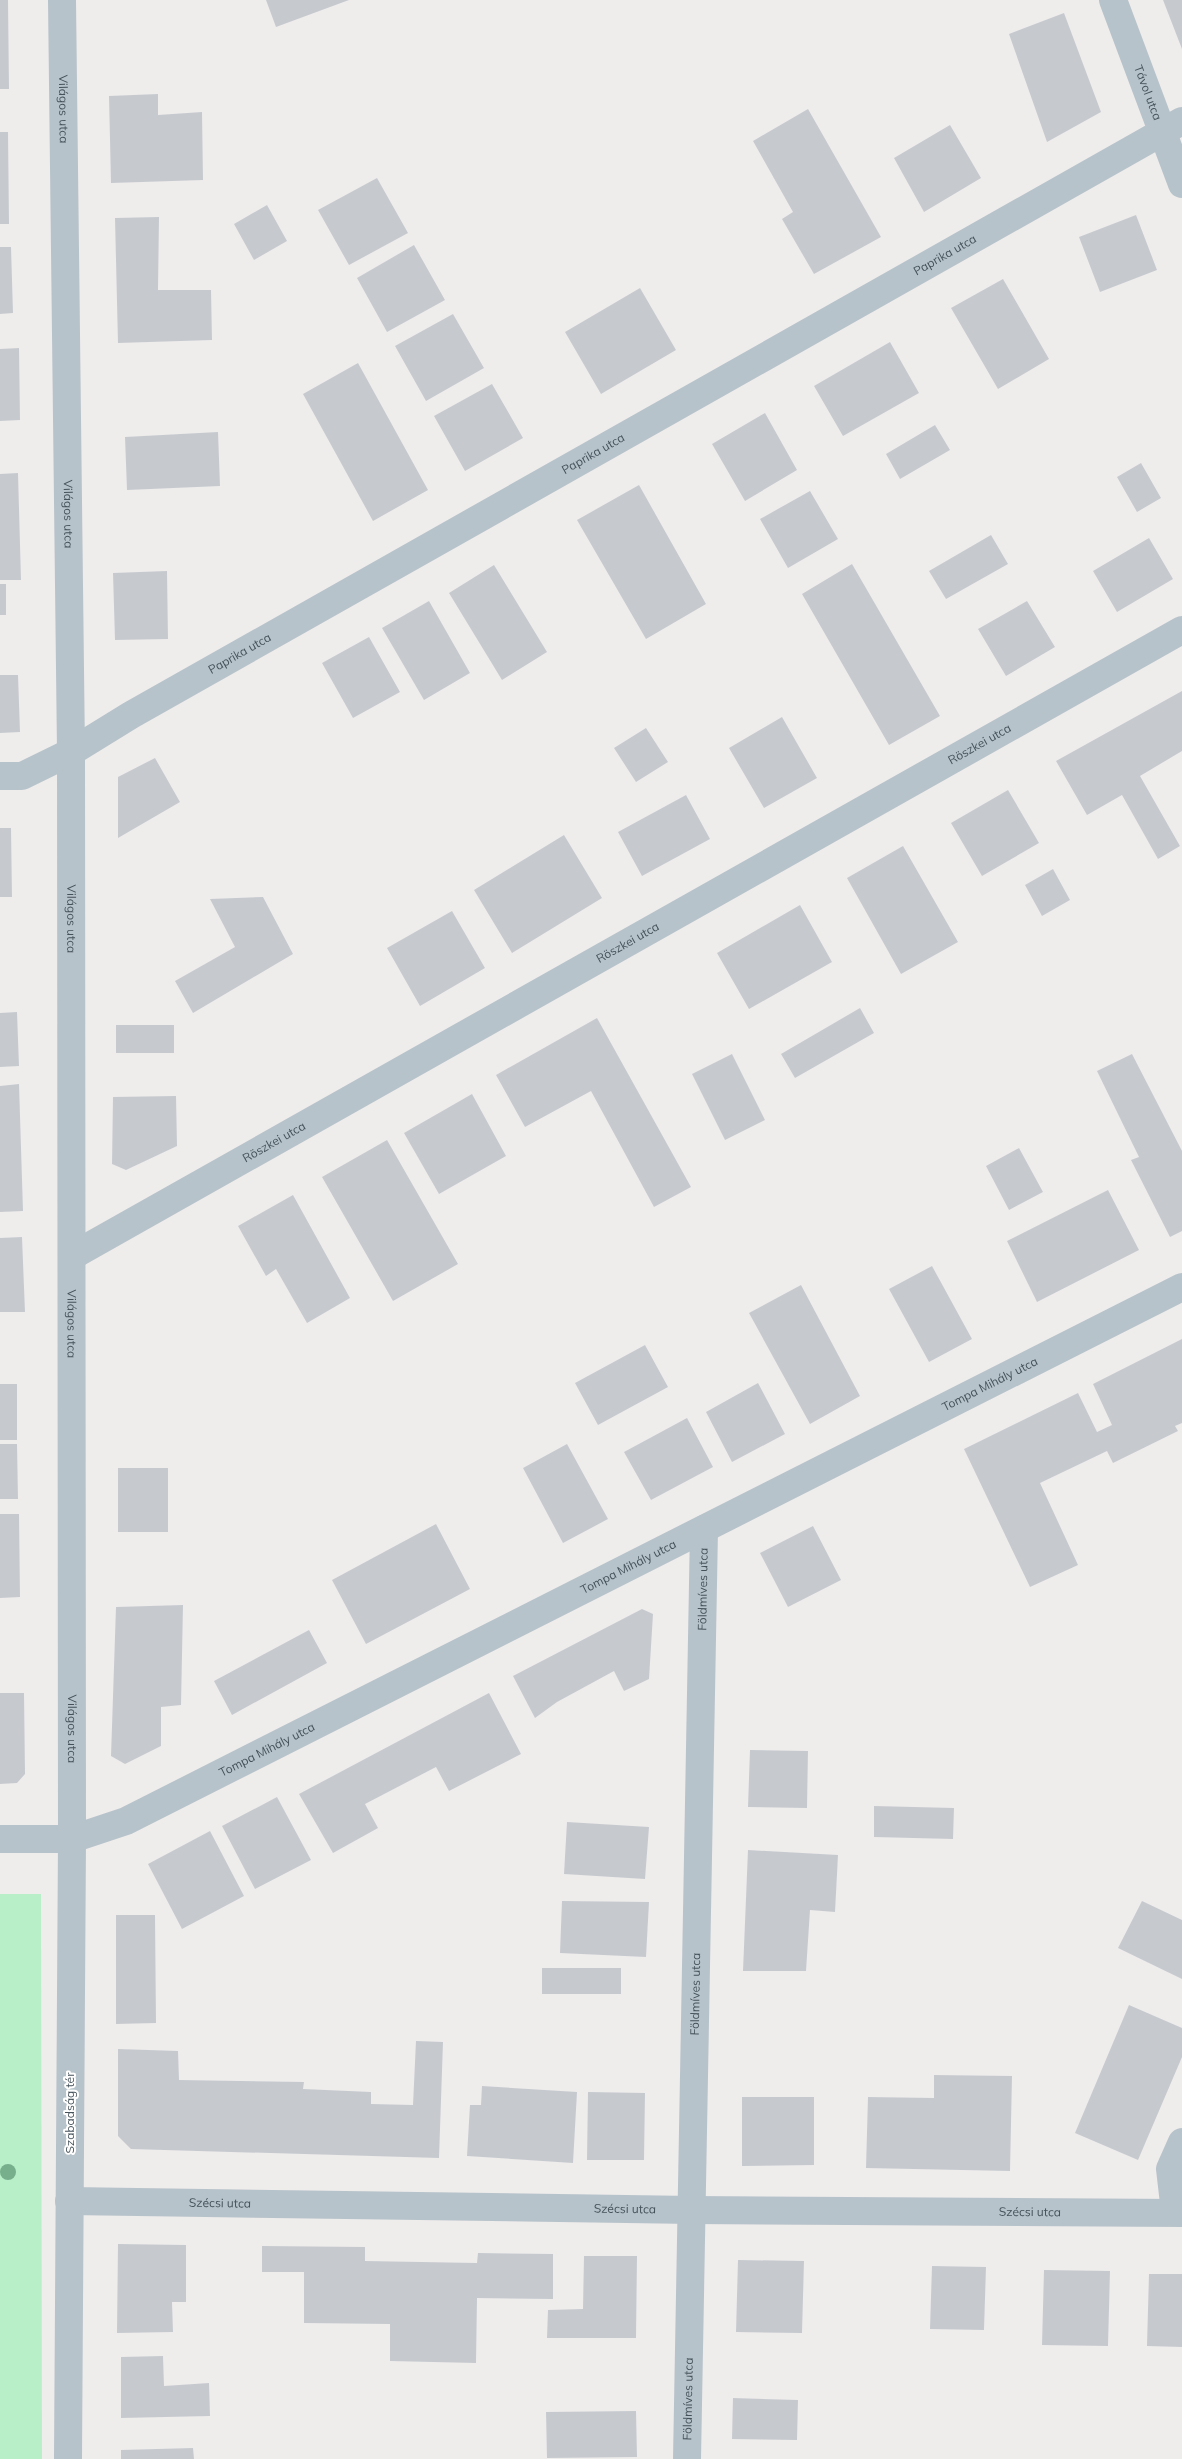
<svg xmlns="http://www.w3.org/2000/svg" width="1182" height="2459" font-family="Mulish,sans-serif">
<style>
.green{fill:#b9efc8}
.building{fill:#c6cacf}
.lines{fill:none;stroke-linecap:round;stroke-linejoin:round}
.street{stroke:#b7c3ca;stroke-width:28}
.tree{fill:#77ae8c}
.labels{text-anchor:middle;stroke-width:4;stroke-linejoin:round;paint-order:stroke}
.street-label{font-size:12px;fill:#45525a;stroke:#fff}
</style>
<rect width="100%" height="100%" fill="#efecec"/>
<path class="green" d="M0,1894H41L42,2459H0Z"/>
<path class="building" d="M0,0H8L9,89H0Z
M266,0H349L276,27Z
M1163,0H1182V49Z
M1064,13L1101,112L1047,142L1009,34Z
M158,94V115L202,112L203,180L111,183L109,96Z
M808,109L881,237L814,274L782,219L793,212L753,141Z
M950,125L981,178L924,212L894,158Z
M0,132H8L9,224H0Z
M377,178L408,233L349,265L318,210Z
M267,205L287,241L254,260L234,224Z
M1136,215L1157,270L1100,292L1079,237Z
M159,217L158,290H211L212,340L118,343L115,218Z
M414,245L445,300L387,332L357,278Z
M0,247H11L13,313L0,314Z
M1003,279L1049,359L998,389L951,308Z
M640,288L676,350L601,394L565,332Z
M453,314L484,368L426,401L395,346Z
M890,342L919,393L843,436L814,386Z
M19,348L20,420L0,421V349Z
M358,363L428,490L373,521L303,394Z
M492,384L523,438L465,471L434,416Z
M765,413L797,470L745,501L712,444Z
M935,425L950,450L900,479L886,454Z
M218,432L220,486L127,490L125,437Z
M1141,463L1161,498L1137,512L1117,477Z
M18,473L21,580H0V474Z
M639,485L706,604L646,639L577,520Z
M810,491L838,539L788,568L760,519Z
M991,535L1008,564L946,599L929,571Z
M1149,538L1173,579L1117,612L1093,571Z
M852,564L940,716L889,745L802,594Z
M494,565L547,652L502,680L449,593Z
M167,571L168,639L115,640L113,573Z
M0,584H6V615H0Z
M429,601L470,673L424,700L382,628Z
M1027,601L1055,647L1006,676L978,629Z
M369,637L400,692L353,718L322,663Z
M0,675H18L20,732L0,733Z
M1182,691V751L1140,776L1180,846L1158,859L1122,795L1087,815L1056,761Z
M782,717L817,778L764,808L729,748Z
M646,728L668,762L636,782L614,748Z
M155,758L180,802L118,838V777Z
M1008,790L1039,843L982,876L951,823Z
M686,795L710,839L642,876L618,832Z
M0,828H11L12,897H0Z
M564,835L602,898L512,953L474,890Z
M903,846L958,942L901,974L847,878Z
M1053,869L1070,900L1042,916L1025,885Z
M263,897L293,954L193,1013L175,981L235,947L210,899Z
M800,905L832,962L749,1009L717,953Z
M452,911L485,968L420,1006L387,948Z
M860,1008L874,1033L795,1078L781,1054Z
M17,1012L19,1066L0,1067V1013Z
M597,1018L691,1187L654,1207L591,1091L525,1127L496,1075Z
M116,1025H174V1053H116Z
M732,1054L765,1120L725,1140L692,1074Z
M1132,1054L1182,1151V1231L1170,1237L1131,1160L1139,1157L1097,1071Z
M19,1084L23,1211L0,1212V1086Z
M472,1094L506,1156L439,1194L404,1133Z
M176,1096L177,1146L126,1170L112,1164L113,1097Z
M387,1140L458,1264L393,1301L322,1177Z
M1019,1148L1043,1192L1009,1210L986,1166Z
M1108,1190L1139,1250L1037,1302L1007,1241Z
M293,1195L350,1298L307,1323L276,1269L266,1276L238,1226Z
M22,1237L25,1312H0V1238Z
M932,1266L972,1339L929,1362L889,1289Z
M801,1285L860,1396L810,1424L749,1313Z
M1182,1339V1423L1175,1426L1178,1431L1113,1463L1107,1451L1040,1483L1078,1565L1030,1587L964,1449L1078,1393L1097,1432L1112,1425L1093,1384Z
M645,1345L668,1387L598,1425L575,1383Z
M758,1383L785,1434L732,1462L706,1412Z
M0,1384H17V1440H0Z
M687,1418L713,1467L651,1500L624,1452Z
M0,1444H17L18,1499H0Z
M567,1444L608,1519L563,1543L523,1468Z
M118,1468H168V1532H118Z
M0,1514H19L20,1597L0,1598Z
M436,1524L470,1589L366,1644L332,1580Z
M813,1526L841,1580L788,1607L760,1553Z
M183,1605L181,1705L161,1707V1746L125,1764L111,1756L116,1607Z
M642,1609L653,1614L649,1679L624,1691L614,1671L557,1702L535,1718L513,1676Z
M309,1630L327,1663L232,1715L214,1681Z
M0,1693H24L25,1774L17,1783L0,1784Z
M489,1693L521,1754L449,1791L436,1767L365,1804L378,1828L333,1853L299,1794Z
M750,1750L808,1751L807,1808L748,1807Z
M277,1797L311,1860L255,1889L222,1826Z
M874,1806L954,1808L953,1839L874,1837Z
M567,1822L649,1827L645,1879L564,1874Z
M210,1831L244,1896L182,1929L148,1864Z
M748,1850L838,1855L835,1912L810,1910L806,1971H743Z
M562,1901L649,1902L646,1957L560,1953Z
M1142,1901L1182,1920V1979L1118,1948Z
M116,1915H155L156,2023L116,2024Z
M542,1968H621V1994H542Z
M1129,2005L1182,2028V2057L1138,2160L1075,2133Z
M416,2041L443,2042L439,2158L131,2149L118,2136V2049L178,2051L179,2080L304,2082L303,2089L371,2092V2104L413,2105Z
M934,2075L1012,2076L1010,2171L866,2168L868,2097L934,2098Z
M482,2086L577,2092L573,2163L467,2156L470,2105H481Z
M588,2092L645,2093L644,2160H587Z
M742,2097H814V2165L742,2166Z
M118,2244L186,2245V2302H172L173,2332L117,2333Z
M262,2246L365,2247V2261L477,2263L478,2253L553,2254V2299L477,2298L476,2363L390,2361V2324L304,2323V2272H262Z
M584,2256H637L636,2338H547L548,2310L583,2309Z
M738,2260L804,2261L802,2333L736,2332Z
M932,2266L986,2267L984,2330L930,2329Z
M1044,2270L1110,2271L1108,2346L1042,2345Z
M1149,2274H1182V2347L1147,2346Z
M163,2356L164,2386L209,2383L210,2416L121,2418V2357Z
M733,2398L798,2400L797,2440L732,2439Z
M636,2411L637,2457L547,2458L546,2412Z
M193,2448L194,2459H121V2450Z"/>
<g class="lines">
<g class="street">
<path id="s1" d="M62,0L71,752L72,1839L126,1821L1182,1287"/>
<path id="s2" d="M1113,0L1182,184"/>
<path id="s3" d="M0,776H22L71,752L131,715L1182,121"/>
<path id="s4" d="M72,1256L1182,630"/>
<path d="M0,1839H72L68,2459"/>
<path id="s5" d="M69,2201L693,2210L1182,2213"/>
<path d="M1175,2212L1170,2169L1182,2142"/>
<path id="s6" d="M687,2459L704,1529"/>
</g>
</g>
<circle class="tree" cx="8" cy="2172" r="8"/>
<g class="labels">
<g class="street-label">
<text dy="4" stroke="none"><textPath href="#s2" startOffset="99">Távol utca</textPath></text>
<text dy="4" stroke="none"><textPath href="#s1" startOffset="109">Világos utca</textPath></text>
<text dy="4" stroke="none"><textPath href="#s3" startOffset="1082">Paprika utca</textPath></text>
<text dy="4" stroke="none"><textPath href="#s3" startOffset="678">Paprika utca</textPath></text>
<text dy="4" stroke="none"><textPath href="#s1" startOffset="514">Világos utca</textPath></text>
<text dy="4" stroke="none"><textPath href="#s3" startOffset="272">Paprika utca</textPath></text>
<text dy="4" stroke="none"><textPath href="#s4" startOffset="1042">Röszkei utca</textPath></text>
<text dy="4" stroke="none"><textPath href="#s1" startOffset="919">Világos utca</textPath></text>
<text dy="4" stroke="none"><textPath href="#s4" startOffset="638">Röszkei utca</textPath></text>
<text dy="4" stroke="none"><textPath href="#s4" startOffset="232">Röszkei utca</textPath></text>
<text dy="4" stroke="none"><textPath href="#s1" startOffset="1324">Világos utca</textPath></text>
<text dy="4" stroke="none"><textPath href="#s1" startOffset="2864">Tompa Mihály utca</textPath></text>
<text dy="4" stroke="none"><textPath href="#s1" startOffset="2459">Tompa Mihály utca</textPath></text>
<text dy="4" stroke="none"><textPath href="#s6" startOffset="870">Földmíves utca</textPath></text>
<text dy="4" stroke="none"><textPath href="#s1" startOffset="1729">Világos utca</textPath></text>
<text dy="4" stroke="none"><textPath href="#s1" startOffset="2054">Tompa Mihály utca</textPath></text>
<text dy="4" stroke="none"><textPath href="#s6" startOffset="465">Földmíves utca</textPath></text>
<text transform="translate(70 2113) rotate(-90)" y="4">Szabadság tér</text>
<text dy="4" stroke="none"><textPath href="#s5" startOffset="151">Szécsi utca</textPath></text>
<text dy="4" stroke="none"><textPath href="#s5" startOffset="556">Szécsi utca</textPath></text>
<text dy="4" stroke="none"><textPath href="#s5" startOffset="961">Szécsi utca</textPath></text>
<text dy="4" stroke="none"><textPath href="#s6" startOffset="60">Földmíves utca</textPath></text>
</g>
</g>
</svg>
